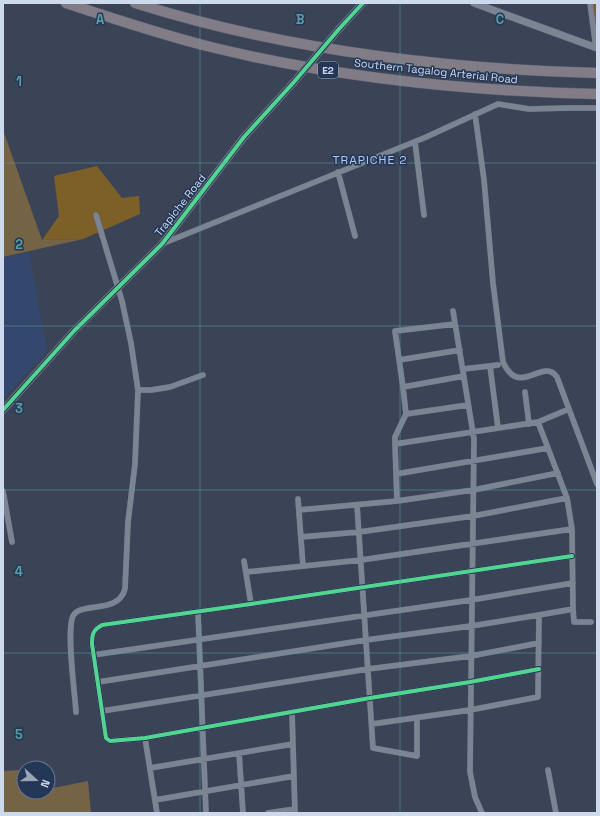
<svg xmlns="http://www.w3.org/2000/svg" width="600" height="816" font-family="'Space Grotesk',sans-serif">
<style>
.built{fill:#34486d}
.green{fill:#756345}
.forest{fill:#7c6028}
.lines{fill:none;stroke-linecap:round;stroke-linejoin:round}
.minor-casing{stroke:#586171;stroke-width:6}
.tertiary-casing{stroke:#586171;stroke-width:8}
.motorway-casing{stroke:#586171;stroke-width:11}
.minor{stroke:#7c8493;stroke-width:5.5}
.tertiary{stroke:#7c8493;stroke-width:7}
.motorway{stroke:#827c87;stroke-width:10}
.tertiary-bridge-casing{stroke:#586171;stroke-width:8;stroke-linecap:butt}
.tertiary-bridge{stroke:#7c8493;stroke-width:7}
.cycleway-casing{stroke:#243757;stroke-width:6}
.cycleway{stroke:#53d58f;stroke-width:4}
.grid{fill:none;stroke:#5b9ea1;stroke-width:1;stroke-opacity:0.55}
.labels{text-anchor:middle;stroke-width:3;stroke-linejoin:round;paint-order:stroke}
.shield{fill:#243757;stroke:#9aa8c0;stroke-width:1}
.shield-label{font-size:10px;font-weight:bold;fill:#cdd9ed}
.street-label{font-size:11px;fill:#cdd9ed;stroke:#243757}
.neighbourhood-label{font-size:12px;letter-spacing:1px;fill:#b1c9f1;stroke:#243757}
.grid-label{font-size:13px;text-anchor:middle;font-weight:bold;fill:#5b9ea1;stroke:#243757;stroke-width:3;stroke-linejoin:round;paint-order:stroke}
</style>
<rect width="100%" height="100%" fill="#3b4457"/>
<path class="built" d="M29,252L47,351L3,399V258Z"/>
<path class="green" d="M3,130L42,240L83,239L3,257Z
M20,770L25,793L48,792V789L88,781L91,813H3V771Z"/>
<path class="forest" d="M589,3H597V48Z
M97,166L122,198L139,196L140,214L83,239L42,240L59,216L54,176Z"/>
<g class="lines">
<defs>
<path id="minor" d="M590,3L596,48
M475,114L484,180L493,283L503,362C520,399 543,356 557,377L597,484
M415,142L424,215
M338,172L355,236
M164,243L424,138L498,104L529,109L569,108H597
M453,311L474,439L470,772L475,797L482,813
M399,360L460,350
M490,366L498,428
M463,369L498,365
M403,387L395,331L455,324
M138,390H151L170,387L203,375
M525,392L529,424
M406,414L468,405
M538,422L569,409
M395,444V437L406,414L403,387L464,376
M396,474L548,448
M3,491L12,542
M298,499L303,566
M397,501L473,490L558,473
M357,505L373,748L417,756V718
M299,510L397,501L395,444L538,422L567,498L572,529L573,609L539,615L538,697L470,710L372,724
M301,537L359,532L473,516L567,498
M244,561L251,604
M246,572L361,560L572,529
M573,609L574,622H591
M198,612L206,813
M93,655L471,600L573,583
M539,669L470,682L370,698L145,738L110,741L106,738L92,644C92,634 93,630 102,625L251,604L572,556
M98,682L366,640L471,626L539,615
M102,711L368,669L471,656L539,643
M76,712C75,694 66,630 73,616C81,601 118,615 125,589L128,522L135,464L138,390L131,343L122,301L96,215
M292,712L295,813
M145,738L157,813
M239,753L243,813
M150,768L293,744
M548,770L556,813
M155,800L294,776
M268,813L295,809"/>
<path id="tertiary" d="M474,3L597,48
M339,29L363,3
M3,410L74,331L162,244L244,137L294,82"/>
<path id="motorway" d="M66,3C114,19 162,35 211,47C337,78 467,91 597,94
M135,3C284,50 441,69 597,73"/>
</defs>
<use href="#minor" class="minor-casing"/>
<use href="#tertiary" class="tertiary-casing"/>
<use href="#motorway" class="motorway-casing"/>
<use href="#minor" class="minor"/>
<use href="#tertiary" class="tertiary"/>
<use href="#motorway" class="motorway"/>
<defs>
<path id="tertiary-bridge" d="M294,82L339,29"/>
</defs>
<use href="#tertiary-bridge" class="tertiary-bridge-casing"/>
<use href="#tertiary-bridge" class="tertiary-bridge"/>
<defs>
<path id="cycleway" d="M3,410L74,331L162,244L244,137L294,82L339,29L363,3
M539,669L470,682L370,698L145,738L110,741L106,738L92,644C92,634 93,630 102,625L251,604L572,556"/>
</defs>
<use href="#cycleway" class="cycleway-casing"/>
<use href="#cycleway" class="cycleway"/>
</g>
<path class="grid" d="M200,3V813M400,3V813M3,163H597M3,326H597M3,490H597M3,653H597"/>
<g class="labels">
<rect class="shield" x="318" y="62" width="20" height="16" rx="3"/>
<g class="shield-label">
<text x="328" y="74">E2</text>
</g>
<g class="street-label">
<text transform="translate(436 71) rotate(6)" y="4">Southern Tagalog Arterial Road</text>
<text transform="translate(180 205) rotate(-52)" y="4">Trapiche Road</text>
</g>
<g class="neighbourhood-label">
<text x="370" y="164">TRAPICHE 2</text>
</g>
</g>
<g class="grid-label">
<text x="100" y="24">A</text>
<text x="300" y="24">B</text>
<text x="500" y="24">C</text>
<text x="19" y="86">1</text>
<text x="19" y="249">2</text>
<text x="19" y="413">3</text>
<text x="19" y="576">4</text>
<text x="19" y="739">5</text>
</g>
<rect width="600" height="816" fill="none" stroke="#cdd9ed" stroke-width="8"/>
<g transform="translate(36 780) rotate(111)"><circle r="19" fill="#243757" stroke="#687893"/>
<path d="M0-3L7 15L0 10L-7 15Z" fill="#9aa5b8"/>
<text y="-6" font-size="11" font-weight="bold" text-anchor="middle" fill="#cdd9ed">N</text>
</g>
</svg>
